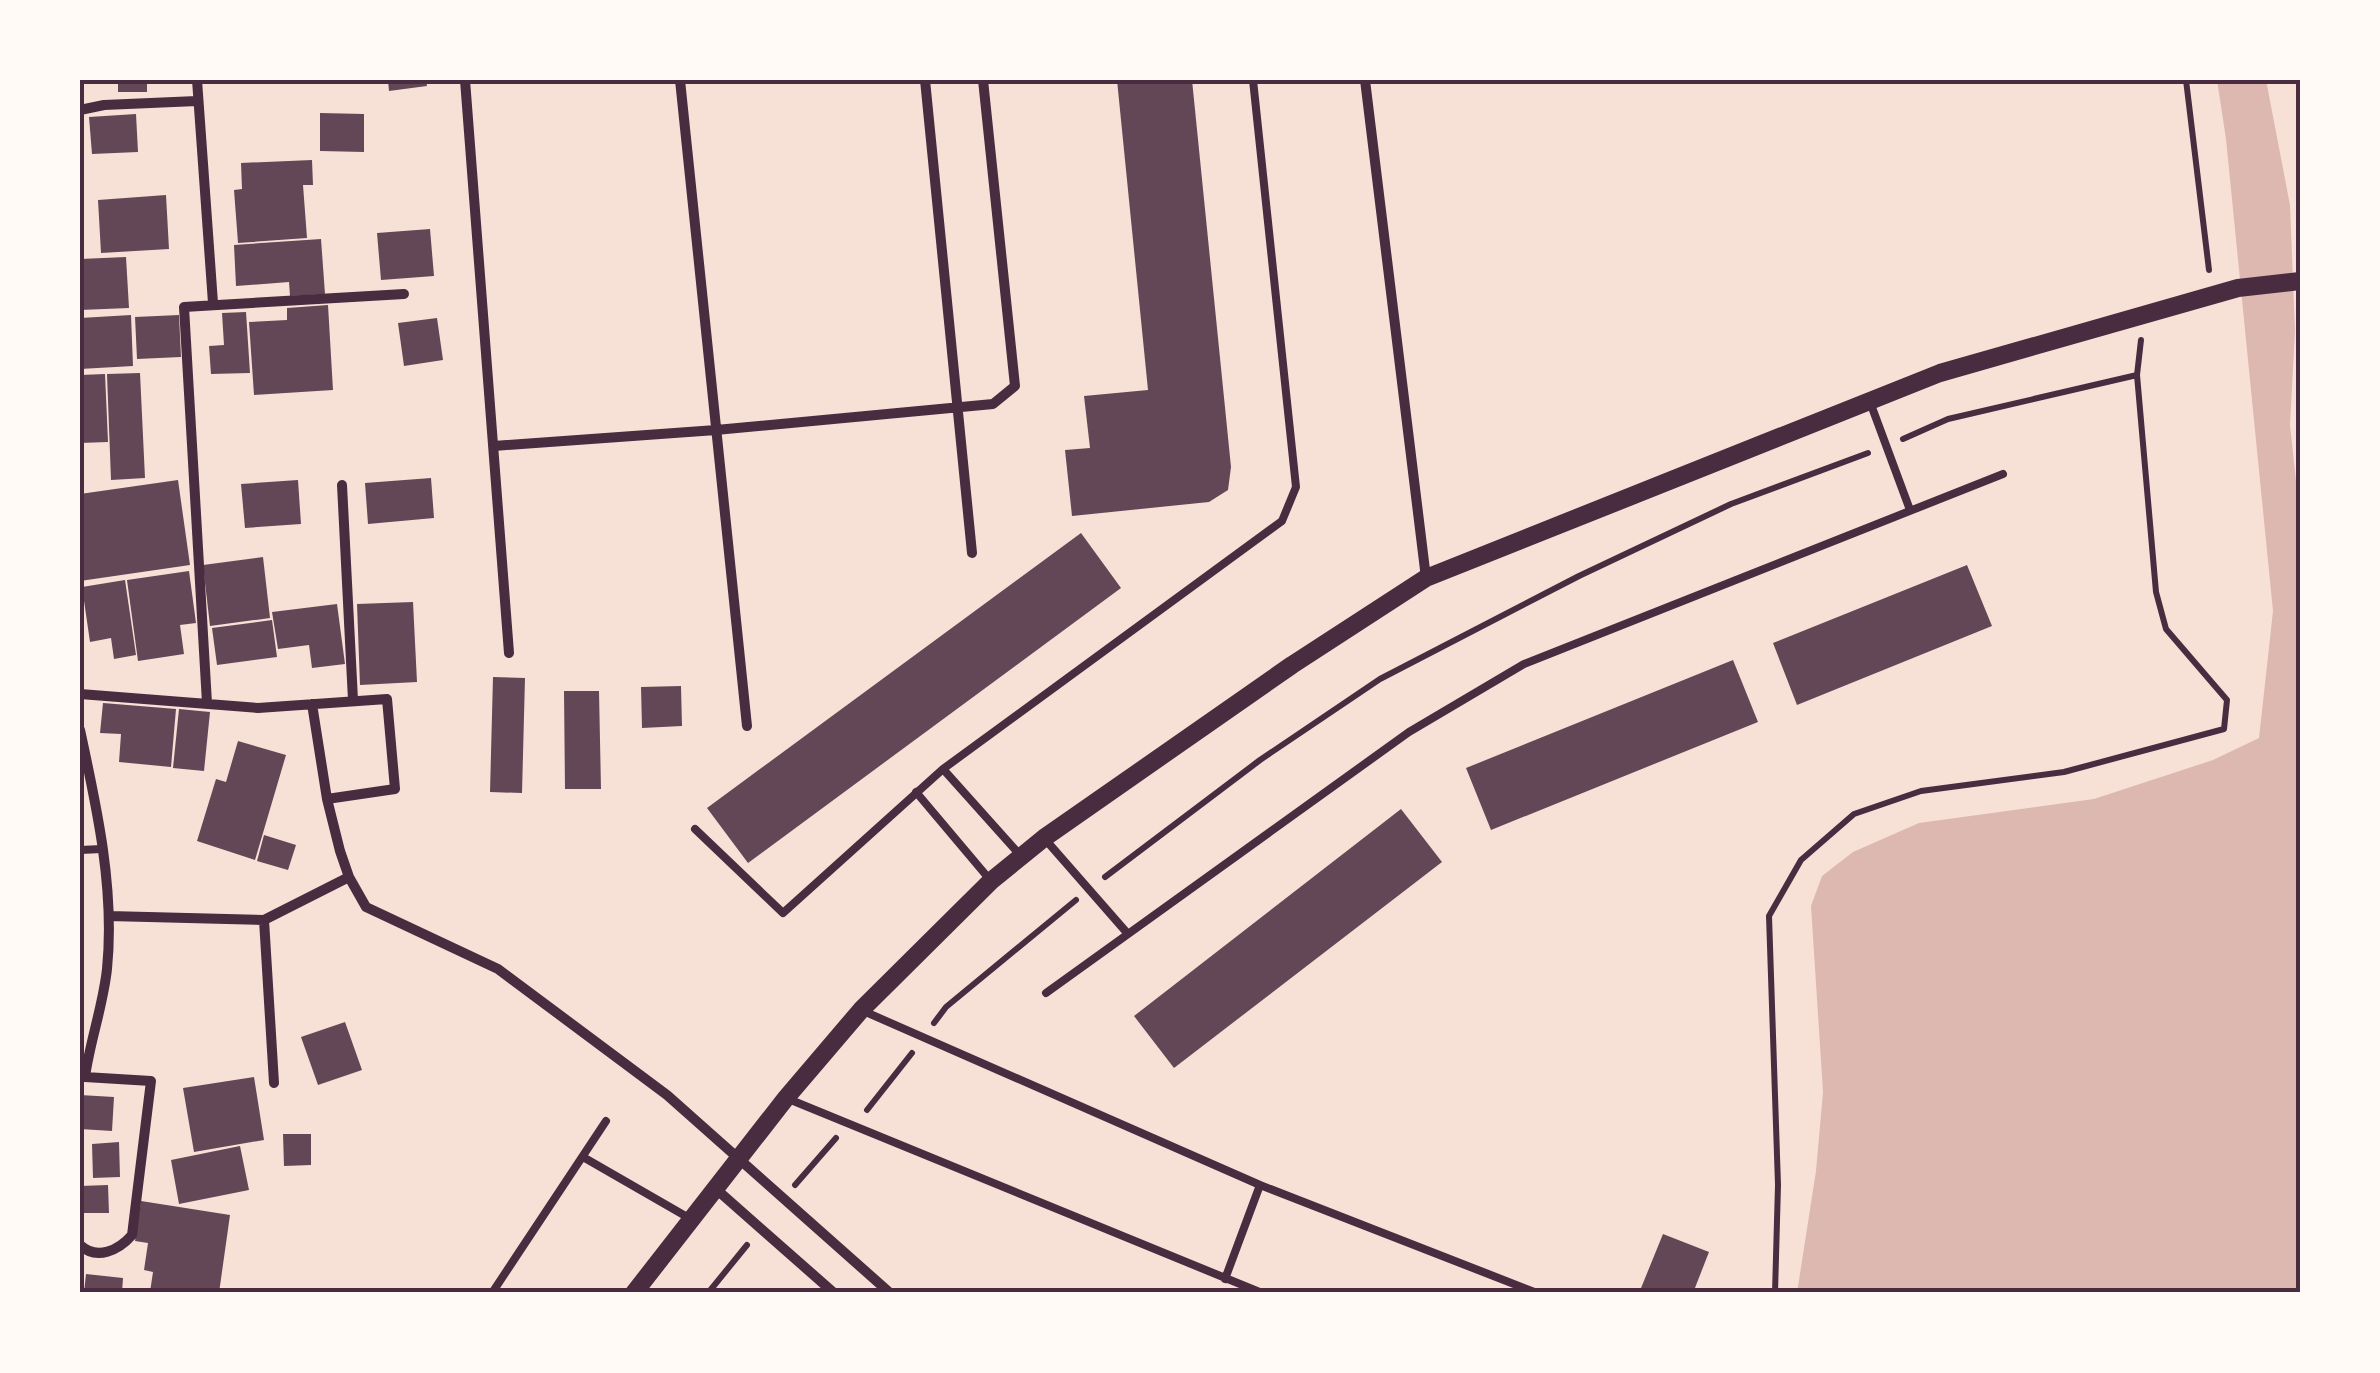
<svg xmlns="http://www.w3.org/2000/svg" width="2380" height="1373" font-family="'PT Sans',sans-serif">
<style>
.water{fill:#dcb8b0}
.building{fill:#644757}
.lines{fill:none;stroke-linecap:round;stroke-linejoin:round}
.path{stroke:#4a2c40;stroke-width:6}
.service{stroke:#4a2c40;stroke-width:8}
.minor{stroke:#4a2c40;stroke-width:10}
.tertiary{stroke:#4a2c40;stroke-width:18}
.neatline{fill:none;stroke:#4a2c40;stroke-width:4}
</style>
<rect width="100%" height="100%" fill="#f7e1d7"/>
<path class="water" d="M2217,80H2266L2290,205L2295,331L2290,425L2300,518V1293H1797L1816,1171L1823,1092L1811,906L1822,876L1853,852L1919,823L2094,799L2213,760L2259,738L2273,611L2226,139Z"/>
<path class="building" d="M118,80H147V92H118Z
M388,80H426L427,86L389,91Z
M1117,80H1192L1231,467L1228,490L1209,502L1072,516L1065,450L1090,448L1084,396L1148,390Z
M320,113L364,114V152L320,151Z
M136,114L138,152L92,154L89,117Z
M312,160L313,185H303L307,238L238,243L234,190L242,189L241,163Z
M166,195L169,249L101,253L98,200Z
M430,229L434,276L381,280L377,233Z
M321,239L325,294L290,296L289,282L236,286L234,245Z
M126,257L129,308L80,310V259Z
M328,305L333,390L254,395L249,322L287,320V308Z
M246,312L250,373L211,374L209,346L224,345L222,313Z
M131,315L133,366L80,369V318Z
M179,315L181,357L137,359L135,317Z
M437,318L443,360L404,366L398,323Z
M140,373L145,478L111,480L107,374Z
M105,374L108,442L80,443V375Z
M431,478L434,518L368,524L365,483Z
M178,480L190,565L80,581V494Z
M298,480L301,524L245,528L241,484Z
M1081,533L1121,588L748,863L707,808Z
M263,557L270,618L210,626L203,565Z
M1967,565L1992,626L1797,705L1773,643Z
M189,571L196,623L180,625L184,654L138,661L127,580Z
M125,580L136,655L114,659L111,638L90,642L82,587Z
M413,602L417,682L360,685L357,604Z
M337,604L345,664L312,668L309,645L278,649L272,612Z
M272,620L277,657L217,665L212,628Z
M1733,660L1758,722L1491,830L1466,768Z
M493,677L525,678L522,793L490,792Z
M681,686L682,726L642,728L641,687Z
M564,691H599L601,789H565Z
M103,703L176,709L171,767L119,762L121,734L100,733Z
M179,709L210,712L204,771L173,768Z
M238,741L286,755L255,860L197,841L216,779L226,782Z
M1401,809L1442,862L1174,1068L1134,1016Z
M264,835L296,845L288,870L257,861Z
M345,1022L362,1070L318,1085L301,1037Z
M254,1077L264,1140L194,1152L183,1088Z
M80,1095L114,1097L112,1131L80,1129Z
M283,1134H311V1165L284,1166Z
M119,1142L120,1177L93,1178L92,1144Z
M240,1146L249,1190L179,1204L171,1160Z
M108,1185L109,1213H80V1186Z
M141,1201L230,1215L219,1293L150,1292L153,1272L144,1270L148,1243L135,1241Z
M1663,1234L1709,1252L1693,1293H1639Z
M86,1274L123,1278L122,1293H84Z"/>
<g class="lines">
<path class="path" d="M2186,80L2209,270
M1903,439L1948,419L2137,375
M1105,877L1260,760L1380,679L1579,576L1731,504L1868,453
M934,1023L946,1007L1076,900
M867,1110L912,1053
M795,1185L836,1138
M708,1293L747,1245
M1775,1293L1778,1185L1769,916L1801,860L1854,814L1921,791L2064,772L2224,729L2227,700L2166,629L2156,592L2137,375L2141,340"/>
<path class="service" d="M1870,402L1910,510
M943,769L1021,856
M916,792L991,881
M695,829L783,913L943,769L1282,521L1296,487L1253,80
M1044,838L1128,934
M80,850L102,849
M1046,993L1409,732L1524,664L2003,474
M861,1010L1260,1185L1537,1293
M786,1098L1262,1293
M583,1157L689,1218
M1225,1279L1260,1185
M492,1293L606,1121"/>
<path class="minor" d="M197,80L213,303
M465,80L509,653
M680,80L747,726
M925,80L972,553
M1365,80L1426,578
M80,110L104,105L197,101
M494,446L716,430L993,404L1015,386L983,80
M342,485L353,700
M80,694L258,708L387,699L395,789L327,799
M207,703L184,307L404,294
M312,704L327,799L340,851L349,877L366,907L498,969L667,1095L890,1293
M80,730C97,808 115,890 107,969C103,1006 90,1041 85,1077L151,1081L132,1235C119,1250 97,1261 80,1245
M109,916L264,920L349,877
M264,920L274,1083
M716,1189L834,1293"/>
<path class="tertiary" d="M634,1293L786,1098L861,1010L991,881L1044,838L1292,665L1426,578L1940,373L2238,288L2300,281"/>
</g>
<rect width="2380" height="1373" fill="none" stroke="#fffaf5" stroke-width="165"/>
<rect x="82" y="82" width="2216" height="1208" class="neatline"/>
</svg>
